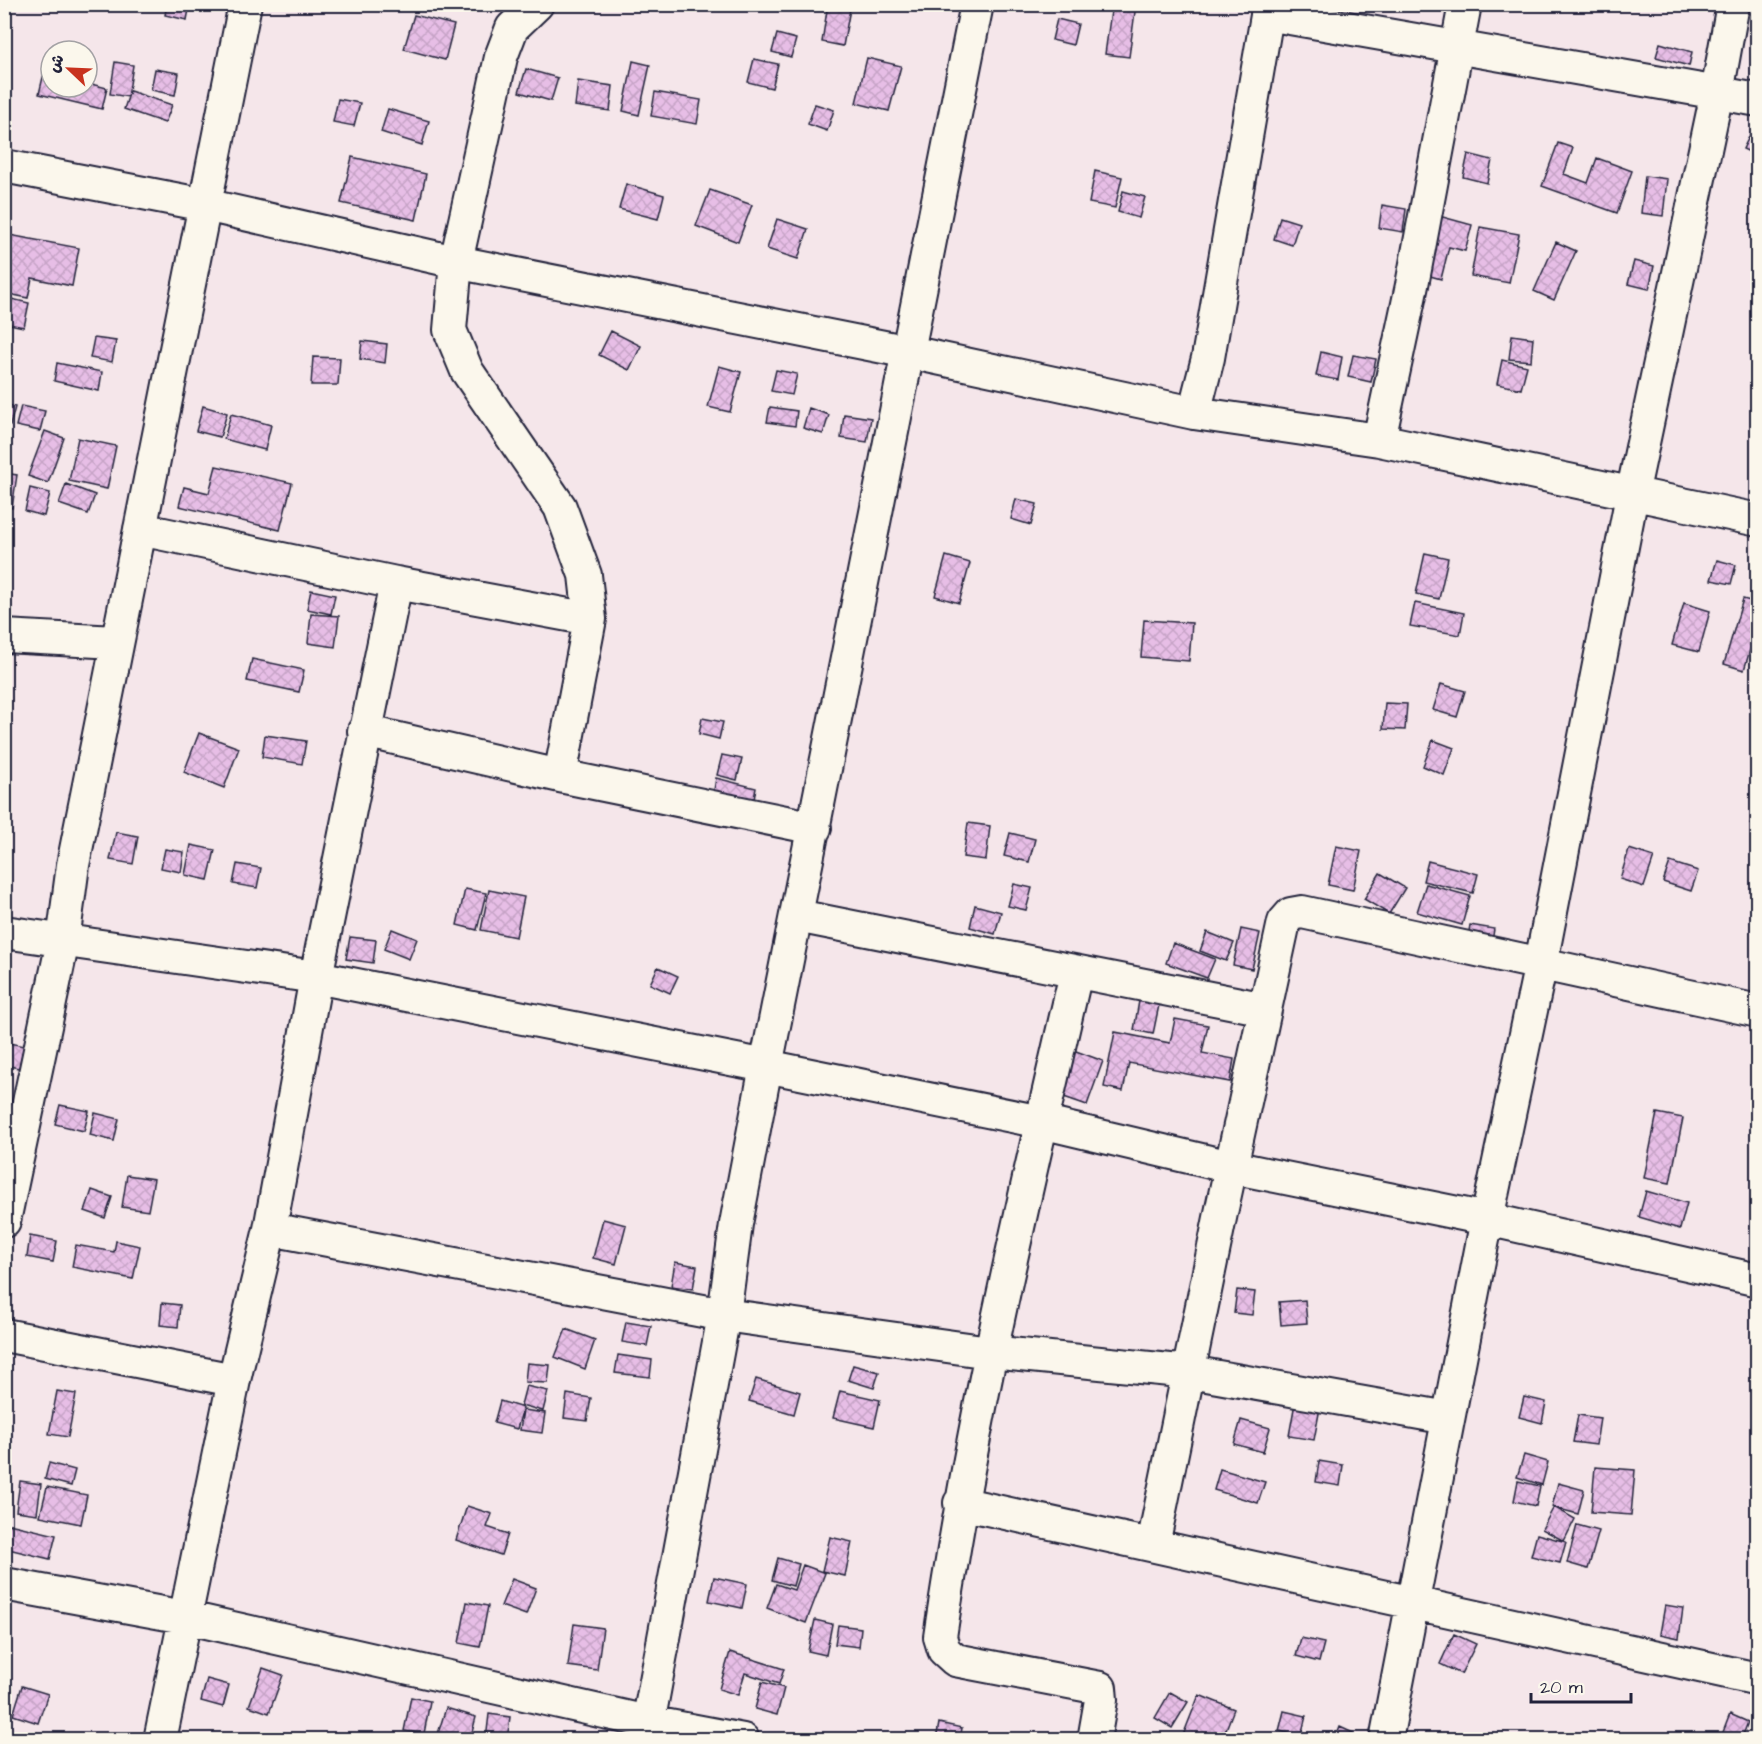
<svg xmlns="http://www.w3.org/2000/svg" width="1762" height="1744" font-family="'Architects Daughter','Playpen Sans Arabic',sans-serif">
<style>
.building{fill:url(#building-cross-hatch);stroke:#22223b;stroke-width:1.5}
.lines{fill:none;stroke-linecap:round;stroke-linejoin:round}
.minor-casing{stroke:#22223b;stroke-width:36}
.minor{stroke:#fbf7ec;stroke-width:32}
</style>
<defs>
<pattern id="building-cross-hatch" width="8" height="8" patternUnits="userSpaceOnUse" patternTransform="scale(1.5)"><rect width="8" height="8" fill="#e7bee6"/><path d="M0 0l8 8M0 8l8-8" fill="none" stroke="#c6a3c6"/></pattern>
</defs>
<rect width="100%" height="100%" fill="#f5e6ea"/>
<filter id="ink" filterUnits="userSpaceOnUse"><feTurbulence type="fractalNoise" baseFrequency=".0167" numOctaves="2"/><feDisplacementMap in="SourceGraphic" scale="12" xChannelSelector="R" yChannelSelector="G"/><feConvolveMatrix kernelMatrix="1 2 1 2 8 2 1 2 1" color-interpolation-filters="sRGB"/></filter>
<g filter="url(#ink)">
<path class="building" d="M167,4H190L187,20L165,15Z
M792,4H814L812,9Z
M828,4H851L843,46L822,42Z
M1112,4H1136L1129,57L1105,54Z
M414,15L454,25L445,60L404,49Z
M1057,19L1078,24L1073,45L1052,40Z
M777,34L796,39L791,57L772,52Z
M1660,43L1692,52L1689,66L1656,57Z
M867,58L901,66L889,111L856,103Z
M754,59L778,64L772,88L748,82Z
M633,61L650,65L639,115L623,111Z
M115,62L133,65L128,97L110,94Z
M155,69L179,73L175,95L151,90Z
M526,69L558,78L551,101L519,92Z
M44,73L51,75V87H87V83L107,88L102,109L39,94Z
M578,81L613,86L610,111L575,106Z
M130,91L172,105L165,123L124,109Z
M655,92L701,100L697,124L651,116Z
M338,99L360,103L354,126L333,122Z
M815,104L834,110L827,131L808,124Z
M388,109L429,121L422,145L381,132Z
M1755,125L1758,126V156L1743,149Z
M1558,143L1573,148L1564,174L1588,183L1597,158L1632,171L1617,213L1542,186Z
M1468,154L1492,160L1487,183L1463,177Z
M352,157L426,174L416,220L341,203Z
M1095,171L1122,177L1115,208L1089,203Z
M1645,176L1667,179L1663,216L1641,213Z
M626,184L664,195L658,219L619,209Z
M710,190L752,205L738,242L696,226Z
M1123,191L1145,197L1139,218L1118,212Z
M1382,205L1406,209L1403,232L1379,228Z
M1439,216L1472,225L1465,251L1449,247L1441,279L1423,274Z
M1280,217L1299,223L1292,245L1274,239Z
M777,219L808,229L798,259L767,249Z
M1480,227L1519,234L1509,283L1471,276Z
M4,234L79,248L72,286L32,278L28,298L4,293Z
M1556,242L1576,251L1554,300L1534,291Z
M1634,261L1654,266L1649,289L1628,284Z
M7,298L29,303L24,327L4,323Z
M611,331L641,346L629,370L599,355Z
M1512,335L1533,338L1531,361L1509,359Z
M94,338L116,341L112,362L90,358Z
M362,341L387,344L385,363L360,359Z
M1321,352L1342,357L1338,380L1316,376Z
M1353,355L1376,359L1371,382L1348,377Z
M313,357L340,358L338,385H311Z
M1502,360L1527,366L1521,389L1497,384Z
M57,363L102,372L99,391L54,381Z
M719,366L741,372L730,412L708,407Z
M776,370L797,374L792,395L771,391Z
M4,404L15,407L10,426L4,425Z
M21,406L45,411L40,431L16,426Z
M203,406L227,413L220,437L196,431Z
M770,407L797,411L795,426L767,422Z
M809,408L829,415L823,434L803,428Z
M231,414L271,425L265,450L224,439Z
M844,414L871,418L867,442L841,438Z
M45,431L64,438L48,483L28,476Z
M78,438L116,446L107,489L69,481Z
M216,466L292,483L280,530L179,506L184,487L209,493Z
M4,473L17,475L12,508L4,507Z
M66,484L95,495L88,514L59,504Z
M30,488L50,493L44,516L25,511Z
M1016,499L1037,504L1031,525L1011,519Z
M1425,553L1448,558L1439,599L1416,594Z
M946,556L970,563L959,603L935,596Z
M1717,560L1736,565L1731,584L1711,580Z
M311,590L335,595L331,614L307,609Z
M1743,599L1758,603V624L1744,670L1724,664Z
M1415,603L1464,613L1460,635L1410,626Z
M1684,603L1710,611L1699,652L1672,645Z
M311,614L339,616L335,647L308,643Z
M1144,620L1192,623L1189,661L1141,657Z
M252,659L304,670L299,692L247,681Z
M1441,684L1465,691L1457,717L1433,710Z
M1385,703L1407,704L1405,730L1383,729Z
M702,718L723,722L719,739L699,734Z
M199,733L239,748L224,788L184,772Z
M265,735L306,741L302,764L262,757Z
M1433,740L1454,748L1444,775L1423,766Z
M722,755L742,759L737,780L717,775Z
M716,778L756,788L753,805L713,796Z
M1758,802V826L1750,824Z
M968,823L990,826L986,860L963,857Z
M116,832L138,836L133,864L110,860Z
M1010,833L1035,839L1029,862L1004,856Z
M191,845L215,850L208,880L185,875Z
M1336,846L1361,851L1353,890L1328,885Z
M165,849L184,852L181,872L161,868Z
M1629,849L1654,857L1644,887L1620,879Z
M1428,861L1478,874L1473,893L1423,881Z
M1670,862L1698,871L1691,891L1663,882Z
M237,864L261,868L257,888L233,884Z
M1380,873L1405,888L1389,914L1364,899Z
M1014,884L1032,888L1026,910L1008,906Z
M1426,884L1470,896L1462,925L1417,912Z
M465,889L486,893L477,930L457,925Z
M489,890L524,897L516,937L481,930Z
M975,905L1001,912L995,934L970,927Z
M1470,925L1494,929L1491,948L1467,943Z
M392,929L417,939L409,959L384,949Z
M1241,929L1260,933L1252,969L1233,965Z
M1207,932L1234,943L1226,961L1200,951Z
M350,937L376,940L373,963L346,959Z
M1173,943L1215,959L1207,978L1166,963Z
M658,967L678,976L670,993L650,984Z
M1139,1001L1159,1005L1153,1034L1134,1030Z
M1175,1019L1208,1025L1202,1053L1234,1059L1230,1082L1129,1063L1123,1091L1104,1087L1115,1032L1170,1043Z
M4,1042L24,1046L19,1068L4,1065Z
M1057,1044L1103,1061L1087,1105L1041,1089Z
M60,1105L89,1111L84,1131L55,1124Z
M95,1113L119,1119L114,1141L90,1135Z
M1657,1113L1683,1118L1670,1183L1644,1178Z
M127,1175L154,1179L148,1211L122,1207Z
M92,1190L112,1197L105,1218L85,1211Z
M1646,1191L1687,1203L1680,1229L1639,1217Z
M603,1219L626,1225L616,1264L593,1258Z
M30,1236L57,1241L53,1262L27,1257Z
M116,1241L140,1246L133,1279L72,1267L76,1245L114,1252Z
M675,1262L697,1266L693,1289L671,1286Z
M1237,1290L1255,1292L1252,1315L1234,1313Z
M1305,1300L1307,1323L1281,1325L1279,1302Z
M162,1303L180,1305L178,1327L160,1325Z
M626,1322L651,1326L647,1346L622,1342Z
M566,1329L595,1340L585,1369L555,1357Z
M618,1355L652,1360L650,1377L615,1373Z
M527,1363L550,1365L548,1383L525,1382Z
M853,1365L879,1372L874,1388L848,1380Z
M756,1379L800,1392L794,1414L749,1401Z
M526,1386L548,1391L543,1411L521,1405Z
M57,1391L76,1394L68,1437L49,1434Z
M840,1391L880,1400L874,1427L833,1418Z
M567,1394L591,1398L587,1421L564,1418Z
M1524,1397L1546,1402L1542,1423L1519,1417Z
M500,1401L523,1408L517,1429L494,1423Z
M1295,1403L1320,1408L1314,1440L1289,1436Z
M523,1410L545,1413L542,1433L520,1430Z
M1578,1415L1600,1418L1596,1445L1573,1442Z
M1241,1420L1270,1428L1263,1452L1234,1444Z
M1524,1455L1548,1462L1542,1485L1517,1477Z
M1319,1461L1343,1465L1340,1486L1316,1482Z
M49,1463L75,1470L71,1486L45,1479Z
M1595,1467L1635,1470L1631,1515L1591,1512Z
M1220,1469L1265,1482L1258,1503L1214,1490Z
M20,1481L41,1484L37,1514L16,1511Z
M1518,1481L1540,1486L1536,1506L1514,1501Z
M1558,1483L1584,1490L1578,1514L1552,1507Z
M47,1487L87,1495L81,1524L40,1516Z
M467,1506L492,1514L487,1527L508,1534L501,1555L456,1540Z
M1554,1507L1575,1519L1564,1541L1542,1529Z
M9,1524L56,1535L50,1559L4,1548Z
M1577,1525L1599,1531L1588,1569L1567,1563Z
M1537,1534L1566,1542L1560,1563L1531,1556Z
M830,1537L852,1542L845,1576L822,1571Z
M778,1558L799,1564L793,1586L772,1580Z
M803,1565L825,1573L806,1623L767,1608L776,1584L794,1590Z
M714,1577L747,1584L742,1608L709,1601Z
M512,1579L536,1588L526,1615L501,1606Z
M467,1602L488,1606L480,1647L459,1643Z
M1665,1605L1683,1608L1679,1638L1660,1634Z
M815,1620L832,1624L826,1655L808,1651Z
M574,1624L603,1628L597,1670L568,1666Z
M838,1625L861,1628L859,1647L835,1644Z
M1454,1634L1476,1644L1461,1674L1440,1664Z
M1301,1638L1324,1643L1319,1662L1296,1656Z
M730,1652L784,1669L779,1684L745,1673L738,1695L719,1689Z
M263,1668L283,1675L269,1713L249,1706Z
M207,1679L229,1685L223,1707L201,1701Z
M762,1682L784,1688L777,1715L755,1709Z
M22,1686L48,1694L38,1723L13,1715Z
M1170,1692L1188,1702L1172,1728L1155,1718Z
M1199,1695L1234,1709L1225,1732L1244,1740L1182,1738Z
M411,1697L430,1701L424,1734L404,1731Z
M446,1708L476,1717L470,1740H436Z
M1284,1711L1306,1716L1301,1736L1279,1731Z
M489,1714L510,1717L507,1740H486Z
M1730,1714L1748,1722L1741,1740H1720Z
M939,1723L962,1728L960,1740H936Z
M1340,1727L1353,1733L1351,1740H1335Z"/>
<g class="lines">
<defs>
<path id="minor" d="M537,4L512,28L501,57L456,262L450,330L467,371L560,507L585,575L590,619L560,776
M1267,14L1758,100
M4,166L205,205L456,262L909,352L1194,413L1379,440L1758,520
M1194,413L1208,358L1269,4
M1379,440L1412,285L1465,4
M140,529L396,583
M4,636L116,642
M364,731L560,776L815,828
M797,916L1265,1009
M4,932L316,977L766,1066L1041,1122L1231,1167L1487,1219L1758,1280
M1076,973C1025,1194 973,1413 940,1637L944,1650L955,1660L1100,1688L1101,1700L1094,1740
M4,1221L63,941L73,865L245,4
M270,1229L724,1315L990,1352L1190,1372L1448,1418
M4,1335L234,1380
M960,1503L1758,1679
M1153,1545L1221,1213L1284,922L1291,914L1302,912L1758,1011
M4,1584L184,1617L648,1722L743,1740
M160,1740L234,1380L270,1229L316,977L396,583L590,619
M645,1740L724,1315L736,1224L766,1066L977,4
M1386,1740L1487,1219L1541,963L1632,495L1717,93L1733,4"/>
</defs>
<use href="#minor" class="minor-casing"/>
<use href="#minor" class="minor"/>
</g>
</g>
<rect width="1762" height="1744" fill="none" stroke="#fbf7ec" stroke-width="24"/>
<rect x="12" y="12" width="1738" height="1720" fill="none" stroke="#22223b" stroke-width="2" filter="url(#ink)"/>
<g transform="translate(69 69) rotate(293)"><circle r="28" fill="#fbf7ec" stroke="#a4a2a5" stroke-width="1.5"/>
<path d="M0-4.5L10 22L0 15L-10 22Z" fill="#c8321e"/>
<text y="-9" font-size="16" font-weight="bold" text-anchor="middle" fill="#22223b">ش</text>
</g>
<path d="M1531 1693v9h100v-9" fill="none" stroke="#22223b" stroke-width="3"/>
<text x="1540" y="1693" font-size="18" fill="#22223b" stroke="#fbf7ec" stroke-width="4.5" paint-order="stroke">20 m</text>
</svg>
